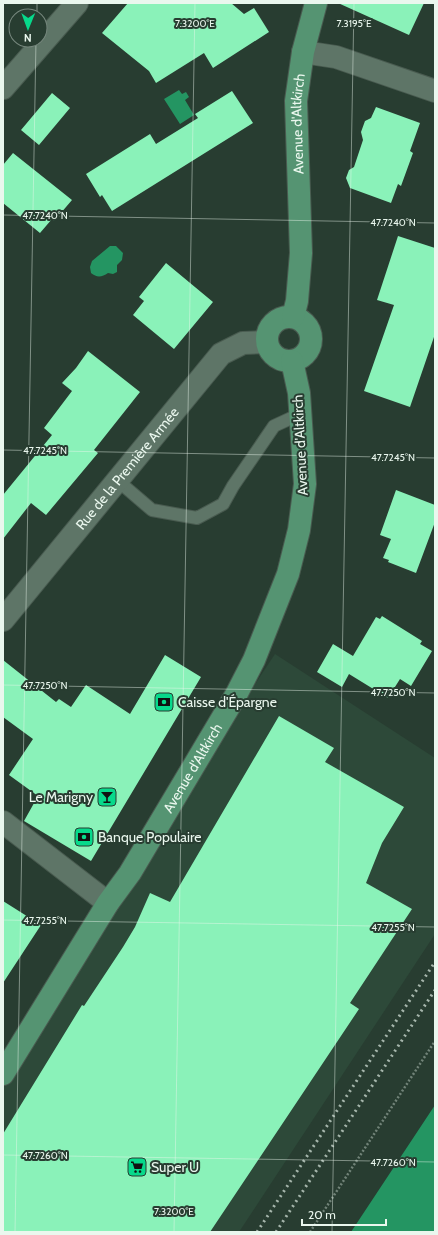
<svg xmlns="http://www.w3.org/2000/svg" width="438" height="1235" font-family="Cabin,sans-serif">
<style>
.built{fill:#2d4939}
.water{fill:#249562}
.building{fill:#8af2b9}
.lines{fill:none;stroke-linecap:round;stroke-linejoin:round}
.service-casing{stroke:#495b50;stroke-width:14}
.minor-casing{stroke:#495b50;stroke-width:24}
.primary-casing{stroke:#495b50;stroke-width:24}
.path{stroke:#718378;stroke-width:2.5;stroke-dasharray:2 2;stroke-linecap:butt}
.service{stroke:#5e7567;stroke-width:12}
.minor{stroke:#5e7567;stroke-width:22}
.primary{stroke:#559472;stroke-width:22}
.rail{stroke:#a6b6ac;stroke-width:3;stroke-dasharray:2 4;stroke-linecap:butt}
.ticks{fill:none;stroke:#eaf7ee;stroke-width:1;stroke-opacity:0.45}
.labels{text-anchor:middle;stroke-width:4;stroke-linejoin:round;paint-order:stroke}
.street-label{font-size:14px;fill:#eaf7ee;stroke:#283d31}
.poi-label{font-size:14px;fill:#eaf7ee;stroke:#283d31;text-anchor:start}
.ticks-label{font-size:10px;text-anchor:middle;fill:#eaf7ee;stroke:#283d31;stroke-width:4;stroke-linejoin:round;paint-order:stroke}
</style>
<rect width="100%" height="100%" fill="#283d31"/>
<path class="built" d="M275,654L435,758V934L239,1232H3V1062Z"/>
<path class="water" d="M179,90L182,94L186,92L189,97L185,100L194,115L180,124L164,99Z
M110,246H116L123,253L122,260L117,265V272L113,274L108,273C102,277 97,278 91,273L90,267L92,261Z
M435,1105V1232H351Z"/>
<path class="building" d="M128,3H231L244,14L254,8L269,32L213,68L204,53L156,83L149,71L102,33Z
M338,3H424L409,35Z
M232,91L253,123L112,211L102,195L100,197L86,174L150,134L156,144L198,118L195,114Z
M52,93L70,108L39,145L21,130Z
M376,107L420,123L410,151L413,153L401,186L398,184L391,203L350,188L346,178L349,170L354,167L363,140L361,132L365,121L371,118Z
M13,153L72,200L54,221L52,219L40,233L3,203V165Z
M398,236L435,248V334L410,407L364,391L394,305L377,300Z
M166,263L213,302L174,349L133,315L144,301L139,297Z
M88,351L140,392L94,450L98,453L46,515L31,503L3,539V495L52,435L44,428L72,391L62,383L76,368Z
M396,490L435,505V522L416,573L388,562L389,560L383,558L391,539L380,535Z
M382,616L422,641L420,644L432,651L411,686L400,679L388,698L349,674L342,687L317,672L333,644L353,656L376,617L380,619Z
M165,655L201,677L91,861L24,821L38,796L9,775L33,739L3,717V660L56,702L59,699L71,707L86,685L130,714Z
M279,716L334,748L325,762L404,807L382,843L366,883L412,909L350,1003L359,1009L210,1232H3V1134L82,1005L84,1006L123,947L135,927L150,893L170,902Z
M3,901L41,925L3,983Z"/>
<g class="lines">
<defs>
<path id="service" d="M117,480L152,510L197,518L223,504L233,486L274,426L300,414"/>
<g id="minor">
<path d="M303,52L336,57L435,91"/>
<path d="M3,88L77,3"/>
<path id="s1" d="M3,620L221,354L243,343L267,342"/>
<path d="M3,822L108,903"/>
</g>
<g id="primary">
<circle cx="289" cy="339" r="22"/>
<path id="s2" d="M293,317L297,301L301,253L296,101L303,52L316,3"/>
<path id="s3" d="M3,1074L108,903L130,873L236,695L254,660L288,574L299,530L305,484L299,393L292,361"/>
</g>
</defs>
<use href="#service" class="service-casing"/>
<use href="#minor" class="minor-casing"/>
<use href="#primary" class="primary-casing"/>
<path class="path" d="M310,1232L435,1041"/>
<use href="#service" class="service"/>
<use href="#minor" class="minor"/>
<use href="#primary" class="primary"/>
<path class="rail" d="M257,1232L435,962
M276,1232L435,990"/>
</g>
<path class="ticks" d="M37,16V3M3,215L435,223M3,450L435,458M3,685L435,693M3,920L435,927M3,1155L435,1162M15,1232L36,40M174,1232L195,3M332,1232L354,3"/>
<defs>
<symbol id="bank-square" viewBox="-11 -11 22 22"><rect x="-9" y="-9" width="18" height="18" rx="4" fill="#07d98b" stroke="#283d31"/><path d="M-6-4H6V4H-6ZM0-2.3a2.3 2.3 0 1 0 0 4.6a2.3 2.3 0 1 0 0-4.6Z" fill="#111"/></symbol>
<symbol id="bar-square" viewBox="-11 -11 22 22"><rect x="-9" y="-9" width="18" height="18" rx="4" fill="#07d98b" stroke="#283d31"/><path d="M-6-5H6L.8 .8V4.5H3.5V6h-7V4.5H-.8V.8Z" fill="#111"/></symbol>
<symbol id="supermarket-square" viewBox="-11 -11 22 22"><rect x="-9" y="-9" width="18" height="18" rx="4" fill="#07d98b" stroke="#283d31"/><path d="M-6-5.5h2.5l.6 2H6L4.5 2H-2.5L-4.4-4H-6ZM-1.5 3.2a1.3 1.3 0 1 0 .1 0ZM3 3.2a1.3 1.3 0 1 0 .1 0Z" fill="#111"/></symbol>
</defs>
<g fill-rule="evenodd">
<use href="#bank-square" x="153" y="691" width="22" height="22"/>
<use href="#bar-square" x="96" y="786" width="22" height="22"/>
<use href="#bank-square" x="73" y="826" width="22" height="22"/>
<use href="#supermarket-square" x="126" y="1156" width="22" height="22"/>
</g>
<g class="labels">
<g class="street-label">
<text dy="5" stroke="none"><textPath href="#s2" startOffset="194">Avenue d'Altkirch</textPath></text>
<text transform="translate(300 445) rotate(-93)" y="5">Avenue d'Altkirch</text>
<text dy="5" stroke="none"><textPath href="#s1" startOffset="196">Rue de la Première Armée</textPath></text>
<text dy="5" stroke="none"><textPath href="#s3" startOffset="360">Avenue d'Altkirch</textPath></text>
</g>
<g class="poi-label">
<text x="178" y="707">Caisse d'Épargne</text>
<text x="93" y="802" text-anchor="end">Le Marigny</text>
<text x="98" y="842">Banque Populaire</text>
<text x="151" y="1172">Super U</text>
</g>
</g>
<g class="ticks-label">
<text x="195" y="27">7.3200°E</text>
<text x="354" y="27">7.3195°E</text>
<text x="45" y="219">47.7240°N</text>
<text x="393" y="226">47.7240°N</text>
<text x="45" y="454">47.7245°N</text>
<text x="393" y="461">47.7245°N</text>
<text x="45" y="689">47.7250°N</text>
<text x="393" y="696">47.7250°N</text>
<text x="45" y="924">47.7255°N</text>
<text x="393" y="931">47.7255°N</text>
<text x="45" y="1159">47.7260°N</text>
<text x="393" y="1166">47.7260°N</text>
<text x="174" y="1215">7.3200°E</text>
</g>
<rect width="438" height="1235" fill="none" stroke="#eaf7ee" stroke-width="8"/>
<g transform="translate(28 28) rotate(181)"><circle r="19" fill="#283d31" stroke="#76877d"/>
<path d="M0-3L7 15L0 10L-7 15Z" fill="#07d98b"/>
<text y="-6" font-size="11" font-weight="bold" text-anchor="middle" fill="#eaf7ee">N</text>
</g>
<path d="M302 1219v6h84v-6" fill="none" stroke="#eaf7ee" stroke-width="2"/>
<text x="308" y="1219" font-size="12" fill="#eaf7ee" stroke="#283d31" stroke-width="3" paint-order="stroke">20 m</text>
</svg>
